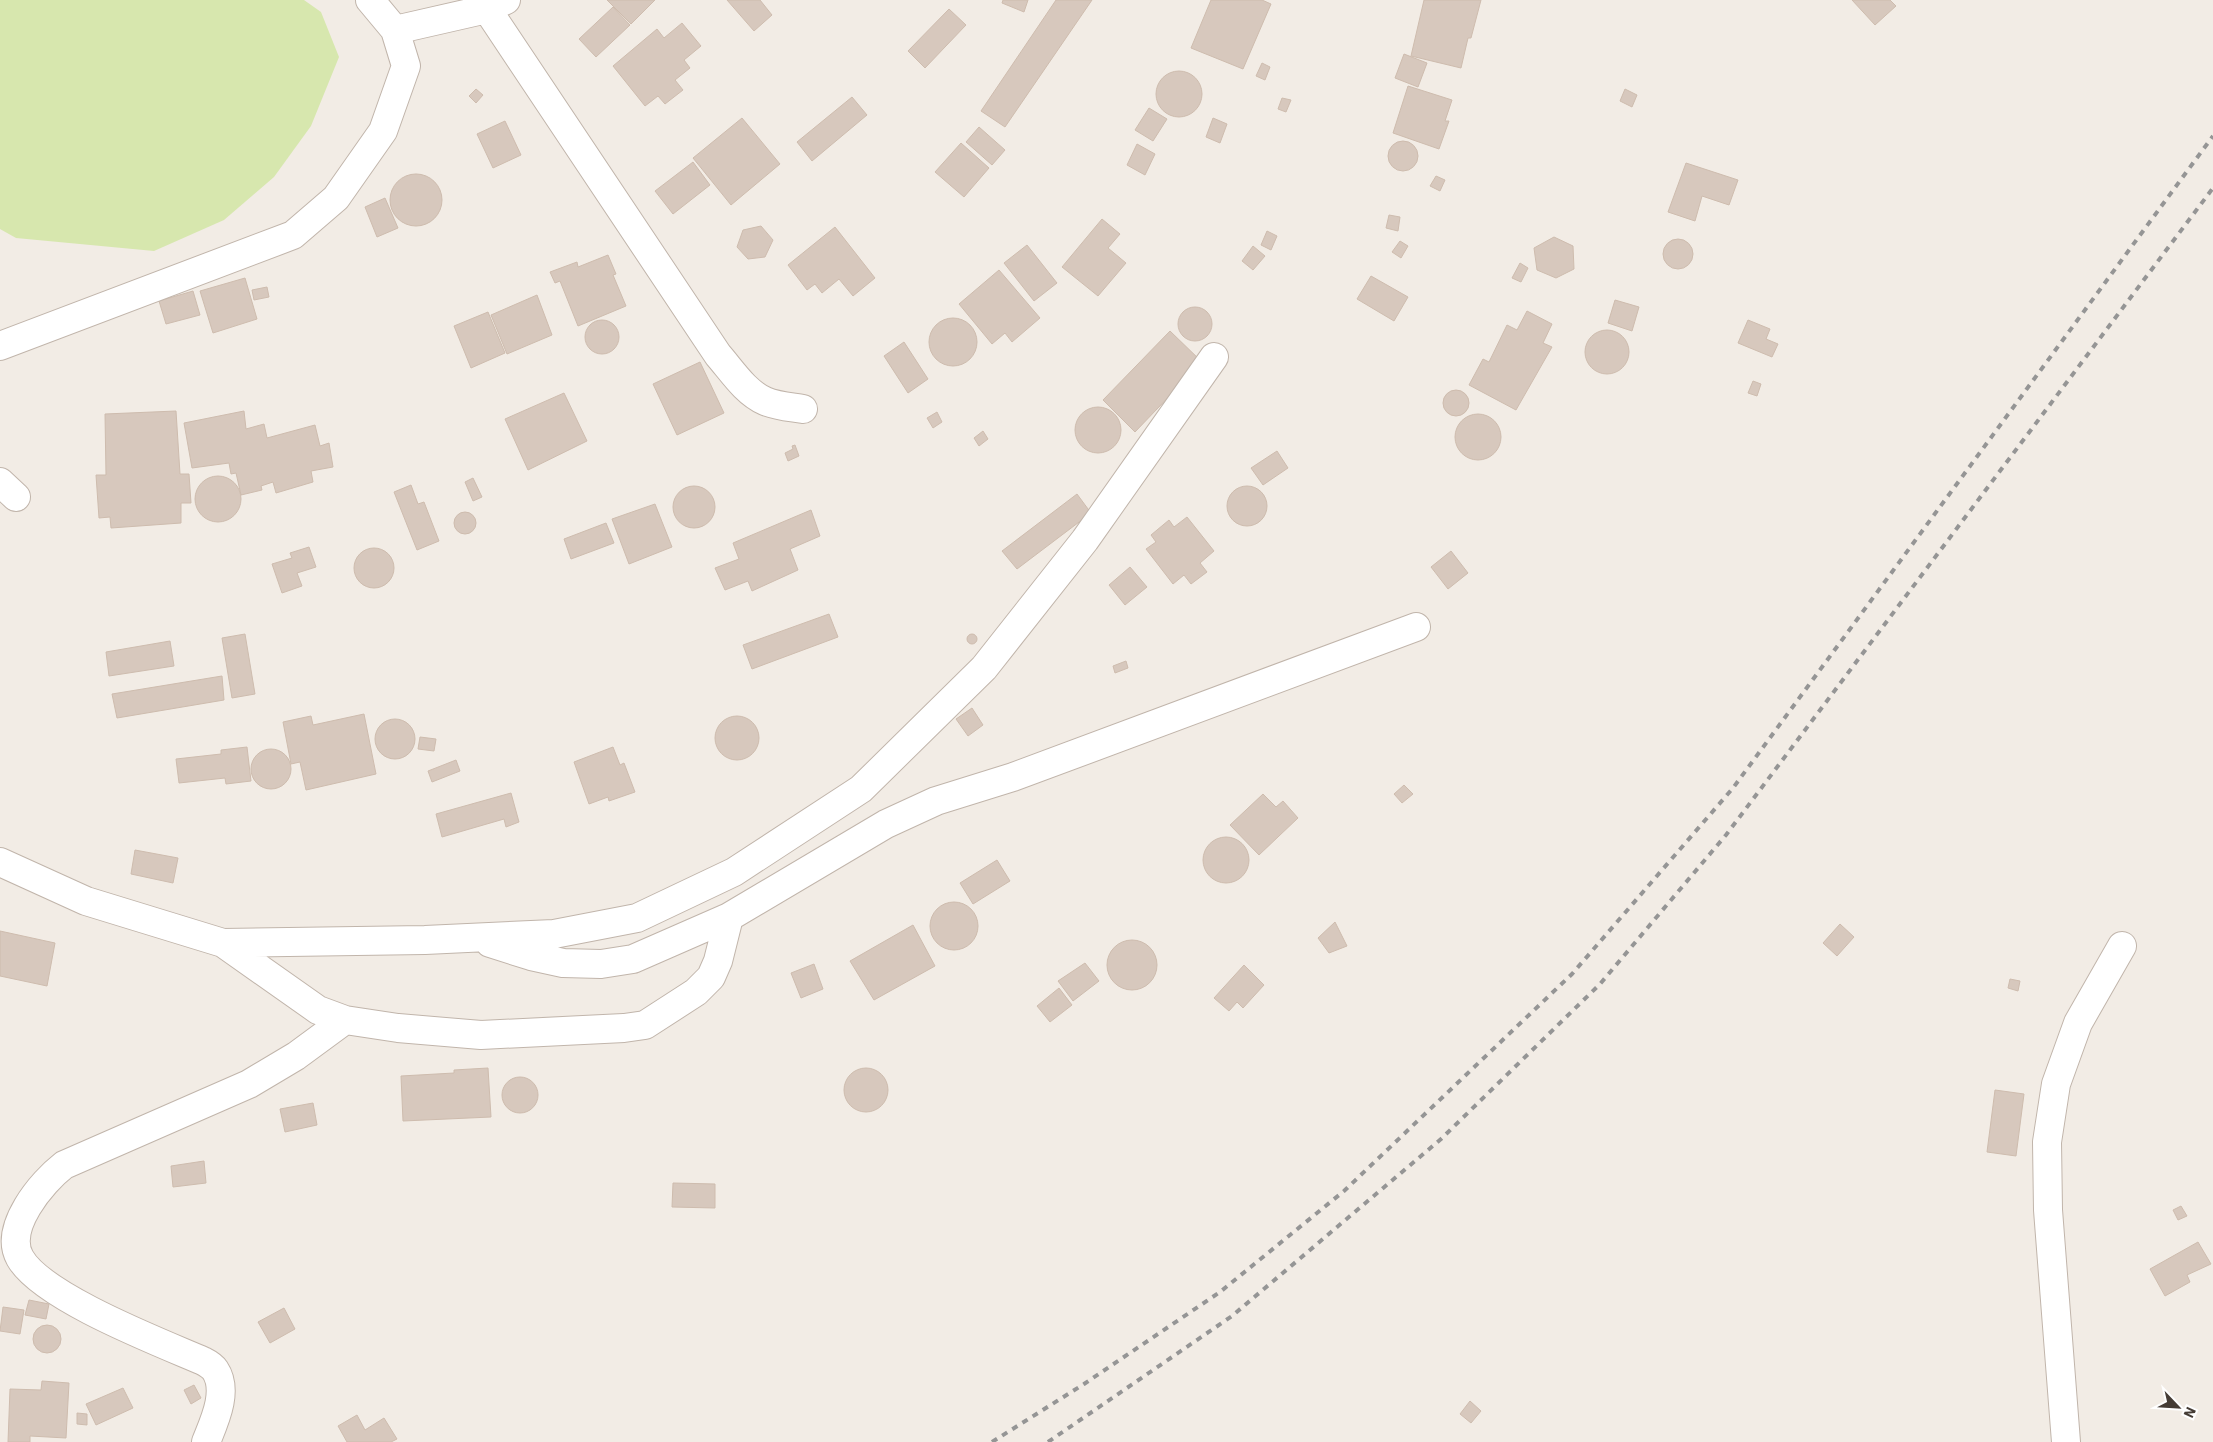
<svg xmlns="http://www.w3.org/2000/svg" width="2213" height="1442" font-family="'IBM Plex Sans',sans-serif">
<style>
.green{fill:#d7e7ae}
.building{fill:#d7c8bd;stroke:#cebcae}
.lines{fill:none;stroke-linecap:round;stroke-linejoin:round}
.street-casing{stroke:#c1b5ab;stroke-width:30}
.street{stroke:#fff;stroke-width:28}
.rail{stroke:#959595;stroke-width:4;stroke-dasharray:6 6;stroke-linecap:butt}
</style>
<rect width="100%" height="100%" fill="#f2ece5"/>
<path class="green" d="M0,0H304L321,12L339,57L311,126L274,177L224,220L154,251L16,238L0,229Z"/>
<path class="building" d="M607,0H655L631,24Z
M727,0H760L772,15L754,31Z
M1003,0H1028L1024,12L1002,3Z
M1056,0H1092L1005,127L981,111Z
M1211,0H1262L1271,4L1243,69L1191,48Z
M1424,0H1481L1471,38H1468L1461,68L1411,56Z
M1852,0H1890L1896,6L1875,25Z
M613,7L630,25L596,57L579,39Z
M949,9L966,25L925,68L908,51Z
M682,23L701,46L684,60L690,68L675,80L683,90L665,104L658,96L645,106L613,66L657,29L664,38Z
M1404,54L1427,63L1418,87L1395,78Z
M1262,63L1270,67L1265,80L1256,76Z
M1156 94a23 23 0 1 1 46 0a23 23 0 1 1-46 0Z
M1408,86L1452,100L1445,121H1449L1439,149L1393,133Z
M476,89L483,95L476,103L469,96Z
M1625,89L1637,95L1632,107L1620,101Z
M852,97L867,115L812,161L797,142Z
M1282,98L1291,100L1286,112L1278,109Z
M1149,108L1167,119L1153,141L1135,130Z
M742,118L780,164L731,205L693,158Z
M1213,118L1227,124L1220,143L1206,137Z
M505,121L521,155L493,168L477,134Z
M979,127L1005,150L992,165L966,142Z
M1388 156a15 15 0 1 1 30 0a15 15 0 1 1-30 0Z
M961,143L989,168L964,197L935,172Z
M1137,144L1155,154L1145,175L1127,165Z
M693,162L710,185L673,214L655,191Z
M1686,163L1738,180L1729,205L1702,196L1695,221L1668,212Z
M390 200a26 26 0 1 1 52 0a26 26 0 1 1-52 0Z
M1436,176L1445,180L1440,191L1430,186Z
M385,198L398,228L377,237L365,207Z
M1389,215L1400,217L1398,231L1386,228Z
M1102,219L1120,234L1108,248L1126,263L1098,296L1062,267Z
M761,226L773,240L765,257L748,259L737,247L743,230Z
M835,227L875,278L853,296L839,279L822,293L815,284L807,290L788,265Z
M1267,231L1277,236L1271,250L1261,245Z
M1554,237L1573,246L1574,269L1556,278L1537,270L1534,248Z
M1663 254a15 15 0 1 1 30 0a15 15 0 1 1-30 0Z
M1400,241L1408,246L1401,258L1392,252Z
M1027,245L1057,283L1034,301L1004,263Z
M1253,246L1265,256L1253,270L1242,261Z
M608,255L616,274L613,275L626,306L578,326L560,281L555,283L550,272L577,262L578,267Z
M1520,263L1528,268L1521,282L1512,278Z
M999,270L1040,318L1012,342L1005,333L992,344L959,304Z
M1371,276L1408,297L1394,321L1357,299Z
M245,278L257,319L213,333L200,291Z
M267,287L269,297L254,300L252,290Z
M193,291L200,315L166,324L159,301Z
M537,295L552,335L507,354L491,315Z
M1615,300L1639,307L1632,331L1608,323Z
M1178 324a17 17 0 1 1 34 0a17 17 0 1 1-34 0Z
M1527,311L1552,324L1543,343L1552,347L1516,410L1469,385L1483,359L1489,362L1507,325L1517,330Z
M488,312L505,353L471,368L454,326Z
M929 342a24 24 0 1 1 48 0a24 24 0 1 1-48 0Z
M585 337a17 17 0 1 1 34 0a17 17 0 1 1-34 0Z
M1748,320L1770,329L1766,339L1778,344L1772,357L1738,343Z
M1585 352a22 22 0 1 1 44 0a22 22 0 1 1-44 0Z
M1170,331L1202,362L1135,432L1103,400Z
M904,342L928,379L908,393L884,356Z
M700,362L724,413L677,435L653,384Z
M1753,381L1761,384L1757,396L1748,393Z
M1443 403a13 13 0 1 1 26 0a13 13 0 1 1-26 0Z
M564,393L587,441L528,470L505,419Z
M1075 430a23 23 0 1 1 46 0a23 23 0 1 1-46 0Z
M176,411L180,474H189L191,503H181V523L111,528L110,517L99,518L96,475H106L105,414Z
M244,411L246,429L264,424L267,438L315,425L320,446L329,443L333,467L311,471L313,482L276,493L273,482L261,486L262,490L241,495L236,473L231,474L229,463L192,468L184,423Z
M937,412L942,422L933,428L927,418Z
M1455 437a23 23 0 1 1 46 0a23 23 0 1 1-46 0Z
M983,431L988,439L979,446L974,438Z
M795,445L799,456L788,461L785,453L793,449L792,446Z
M1277,451L1288,468L1263,485L1251,468Z
M195 499a23 23 0 1 1 46 0a23 23 0 1 1-46 0Z
M473,478L482,497L473,501L465,482Z
M411,485L418,504L424,502L439,541L417,550L394,492Z
M673 507a21 21 0 1 1 42 0a21 21 0 1 1-42 0Z
M1227 506a20 20 0 1 1 40 0a20 20 0 1 1-40 0Z
M1077,494L1091,513L1017,569L1002,551Z
M655,504L672,547L629,564L612,519Z
M811,510L820,536L790,549L798,570L752,591L748,581L725,590L715,568L739,559L733,543Z
M454 523a11 11 0 1 1 22 0a11 11 0 1 1-22 0Z
M1187,517L1214,551L1200,563L1207,572L1191,584L1184,575L1173,584L1146,549L1156,542L1151,535L1169,520L1174,527Z
M606,523L614,543L571,559L564,539Z
M309,547L316,567L297,573L302,586L282,593L272,564L292,558L290,553Z
M354 568a20 20 0 1 1 40 0a20 20 0 1 1-40 0Z
M1451,551L1468,573L1448,589L1431,567Z
M1130,567L1147,587L1125,605L1109,585Z
M829,614L838,637L752,669L743,645Z
M967 639a5 5 0 1 1 10 0a5 5 0 1 1-10 0Z
M245,634L255,694L232,698L222,638Z
M170,641L174,666L109,676L106,652Z
M1126,661L1128,668L1115,673L1113,666Z
M222,676L224,700L117,718L112,694Z
M972,708L983,725L968,736L956,719Z
M364,714L376,774L306,790L300,762L291,764L283,722L311,716L313,725Z
M715 738a22 22 0 1 1 44 0a22 22 0 1 1-44 0Z
M375 739a20 20 0 1 1 40 0a20 20 0 1 1-40 0Z
M420,737L436,739L434,751L418,749Z
M247,747L251,781L226,784L225,778L179,783L176,759L221,754V750Z
M613,747L620,765L624,763L635,792L609,801L608,797L589,804L574,762Z
M251 769a20 20 0 1 1 40 0a20 20 0 1 1-40 0Z
M456,760L460,771L432,782L428,771Z
M1404,785L1413,794L1402,803L1394,794Z
M511,793L519,822L506,827L504,819L442,837L436,814Z
M1263,794L1276,807L1283,801L1298,818L1259,855L1230,825Z
M1203 860a23 23 0 1 1 46 0a23 23 0 1 1-46 0Z
M135,850L178,858L173,883L131,874Z
M997,860L1010,881L973,904L960,883Z
M930 926a24 24 0 1 1 48 0a24 24 0 1 1-48 0Z
M1335,922L1347,946L1329,953L1318,938Z
M1840,924L1854,937L1837,956L1823,943Z
M913,925L935,966L874,1000L850,961Z
M0,931L55,943L47,986L0,976Z
M1107 965a25 25 0 1 1 50 0a25 25 0 1 1-50 0Z
M1085,963L1099,981L1073,1001L1058,981Z
M814,964L823,989L801,998L791,973Z
M1244,965L1264,985L1243,1008L1237,1002L1229,1011L1214,998Z
M2010,979L2020,981L2018,991L2008,988Z
M1059,988L1072,1005L1050,1022L1037,1006Z
M488,1068L491,1117L403,1121L401,1076L454,1073V1070Z
M844 1090a22 22 0 1 1 44 0a22 22 0 1 1-44 0Z
M502 1095a18 18 0 1 1 36 0a18 18 0 1 1-36 0Z
M1995,1090L2024,1094L2016,1156L1987,1152Z
M313,1103L317,1125L285,1132L280,1109Z
M204,1161L206,1183L173,1187L171,1166Z
M673,1183L715,1184V1208L672,1207Z
M2181,1206L2187,1216L2178,1220L2173,1210Z
M2198,1242L2211,1264L2187,1275L2190,1282L2165,1296L2150,1269Z
M29,1300L49,1304L46,1319L25,1315Z
M3,1307L24,1310L20,1334L0,1331Z
M284,1308L295,1329L270,1343L258,1322Z
M33 1339a14 14 0 1 1 28 0a14 14 0 1 1-28 0Z
M42,1381L69,1383L66,1438L30,1436V1442H8L10,1389L41,1390Z
M194,1385L201,1398L191,1404L184,1390Z
M123,1388L133,1408L96,1425L86,1404Z
M1470,1401L1481,1411L1471,1423L1460,1414Z
M77,1413L87,1414V1425L77,1424Z
M357,1415L365,1430L384,1418L397,1439L391,1442H347L338,1426Z"/>
<g class="lines">
<defs>
<path id="street" d="M487,9L718,355C732,371 745,392 765,401C776,406 791,407 803,409
M395,30L487,9L506,0
M0,346L293,235L336,198L383,131L406,66L395,30L370,0
M0,482L16,497
M0,862L86,901L223,943L425,940L554,934L637,918L734,872L861,789L984,668L1085,540L1214,357
M223,943L318,1010L345,1020L398,1028L481,1035L624,1028L645,1025L696,992L711,977L718,961L729,917
M490,943L531,956L563,963L601,964L633,959L729,917L886,824L936,801L1013,777L1416,627
M206,1442C214,1422 229,1391 215,1370C213,1367 207,1363 203,1361C159,1342 42,1297 20,1258C3,1228 42,1182 64,1165L249,1084L296,1056L345,1020
M2066,1442L2048,1210L2047,1142L2056,1084L2078,1023L2122,946"/>
</defs>
<use href="#street" class="street-casing"/>
<use href="#street" class="street"/>
<path class="rail" d="M992,1442L1084,1384L1220,1292L1344,1191L1572,974L1733,788L2213,136
M1048,1442L1232,1316L1441,1139L1600,984L1726,835L2213,188"/>
</g>
<g transform="translate(2178 1407) rotate(115)" stroke="#ffffff" stroke-width="4" paint-order="stroke">
<path d="M0-4L9 19L0 12L-9 19Z" fill="#453c35"/>
<text y="-8" font-size="14" font-weight="bold" text-anchor="middle" fill="#453c35">N</text>
</g>
</svg>
